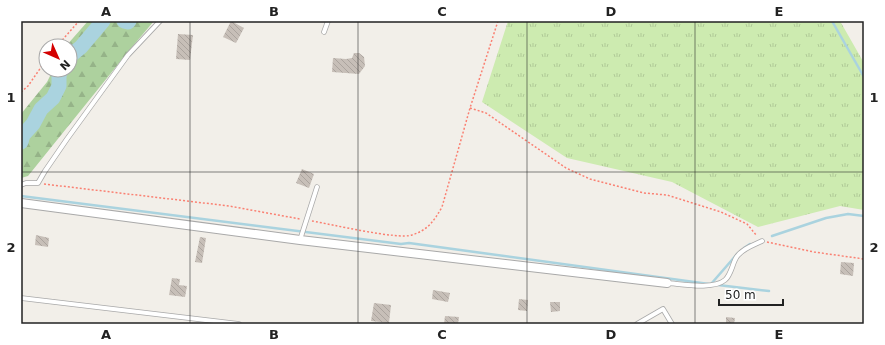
<svg xmlns="http://www.w3.org/2000/svg" width="885" height="345" font-family="'DejaVu Sans',sans-serif">
<style>
.grass{fill:url(#grass-tufts)}
.forest{fill:url(#forest-firs)}
.lines{fill:none;stroke-linecap:round;stroke-linejoin:round}
.stream{stroke:#aad3df;stroke-width:2.5}
.river{stroke:#aad3df;stroke-width:15}
.building{fill:url(#building-back-hatch)}
.service-casing{stroke:#a9a9a9;stroke-width:5.5}
.minor-casing{stroke:#a9a9a9;stroke-width:10}
.path{stroke:#fa8072;stroke-width:1.5;stroke-dasharray:2 2;stroke-linecap:butt}
.service{stroke:#fff;stroke-width:4}
.minor{stroke:#fff;stroke-width:8}
.grid{fill:none;stroke:#222;stroke-width:1;stroke-opacity:0.55}
.neatline{fill:none;stroke:#222;stroke-width:1.5}
.grid-label{font-size:13px;text-anchor:middle;font-weight:bold;fill:#222}
</style>
<defs>
<pattern id="grass-tufts" width="24" height="20" patternUnits="userSpaceOnUse"><rect width="24" height="20" fill="#cdebb0"/><path d="M3 7l-1-3M5 7V3M7 7l1-3M15 17l-1-3M17 17v-4M19 17l1-3" fill="none" stroke="#b0c997"/></pattern>
<pattern id="forest-firs" width="22" height="20" patternUnits="userSpaceOnUse"><rect width="22" height="20" fill="#add19e"/><path d="M5 1l3.5 6h-7zM16 11l3.5 6h-7z" fill="#95b388"/></pattern>
<pattern id="building-back-hatch" width="6" height="6" patternUnits="userSpaceOnUse"><rect width="6" height="6" fill="#c7bfb8"/><path d="M-1 5l2 2M0 0l6 6M5-1l2 2" fill="none" stroke="#aba49e"/></pattern>
</defs>
<rect width="100%" height="100%" fill="#f2efe9"/>
<path class="grass" d="M508,21H840L864,63V210L840,206L758,227L672,182L567,158L482,102Z"/>
<path class="forest" d="M88,21H154L132,47L28,176L21,178V114L47,82L53,70H70V46H66Z"/>
<g class="lines">
<path class="stream" d="M832,21L864,77
M21,196L401,244L409,243L709,284
M772,236L826,218L848,214L864,216
M744,248L750,244
M711,284L738,253
M718,285L769,291"/>
<path class="river" d="M124,21L128,22L129,21
M70,56L81,47L103,21
M21,142L23,135L33,124L41,109L53,98L59,86V76L61,70"/>
</g>
<path class="building" d="M231,21L244,28L236,43L223,37Z
M178,34L193,35L190,60L176,59Z
M354,53H359L364,57L365,66L359,74L332,72L333,58L346,59L352,58Z
M302,169L314,174L309,188L296,183Z
M36,235L49,238L48,247L35,245Z
M200,237L206,238L202,263L195,262Z
M841,262L854,263L853,276L840,274Z
M172,278L180,279L179,285L187,286L185,297L169,295Z
M433,290L450,293L448,302L432,299Z
M519,299L528,300L527,311L518,310Z
M550,302H560V311L551,312Z
M374,303L391,305L389,323L371,321Z
M445,316L459,317L458,324H444Z
M726,317L735,318L734,324H726Z"/>
<g class="lines">
<defs>
<path id="service" d="M324,32L328,21
M21,185L26,183H38L45,171L67,139L128,55L160,21
M300,240L317,187
M667,283C682,284 713,290 725,280C731,275 732,265 736,258C741,249 754,245 762,241
M21,298L239,324
M637,324L663,309L672,324"/>
<path id="minor" d="M21,203L300,240L667,283"/>
</defs>
<use href="#service" class="service-casing"/>
<use href="#minor" class="minor-casing"/>
<path class="path" d="M57,46L79,21
M21,92L28,86L46,60
M470,108L486,113L566,168L590,179L644,193L667,195L721,212L747,224L757,236
M44,184L229,206L300,219
M312,221C330,224 398,240 412,235C428,230 434,221 442,207L470,108L498,21
M767,242L814,252L864,259"/>
<use href="#service" class="service"/>
<use href="#minor" class="minor"/>
</g>
<path class="grid" d="M190,21V324M358,21V324M527,21V324M695,21V324M21,172H864"/>
<rect width="885" height="345" fill="none" stroke="#ffffff" stroke-width="44"/>
<g transform="translate(58 58) rotate(135)"><circle r="19" fill="#ffffff" stroke="#a7a7a7"/>
<path d="M0-3L7 15L0 10L-7 15Z" fill="#d40000"/>
<text y="-6" font-size="11" font-weight="bold" text-anchor="middle" fill="#222222">N</text>
</g>
<path d="M719 299v6h64v-6" fill="none" stroke="#222222" stroke-width="2"/>
<text x="725" y="299" font-size="12" fill="#222222" stroke="#ffffff" stroke-width="3" paint-order="stroke">50 m</text>
<rect x="22" y="22" width="841" height="301" class="neatline"/>
<g class="grid-label">
<text x="106" y="16">A</text>
<text x="274" y="16">B</text>
<text x="442" y="16">C</text>
<text x="611" y="16">D</text>
<text x="779" y="16">E</text>
<text x="11" y="102">1</text>
<text x="874" y="102">1</text>
<text x="11" y="252">2</text>
<text x="874" y="252">2</text>
<text x="106" y="339">A</text>
<text x="274" y="339">B</text>
<text x="442" y="339">C</text>
<text x="611" y="339">D</text>
<text x="779" y="339">E</text>
</g>
</svg>
